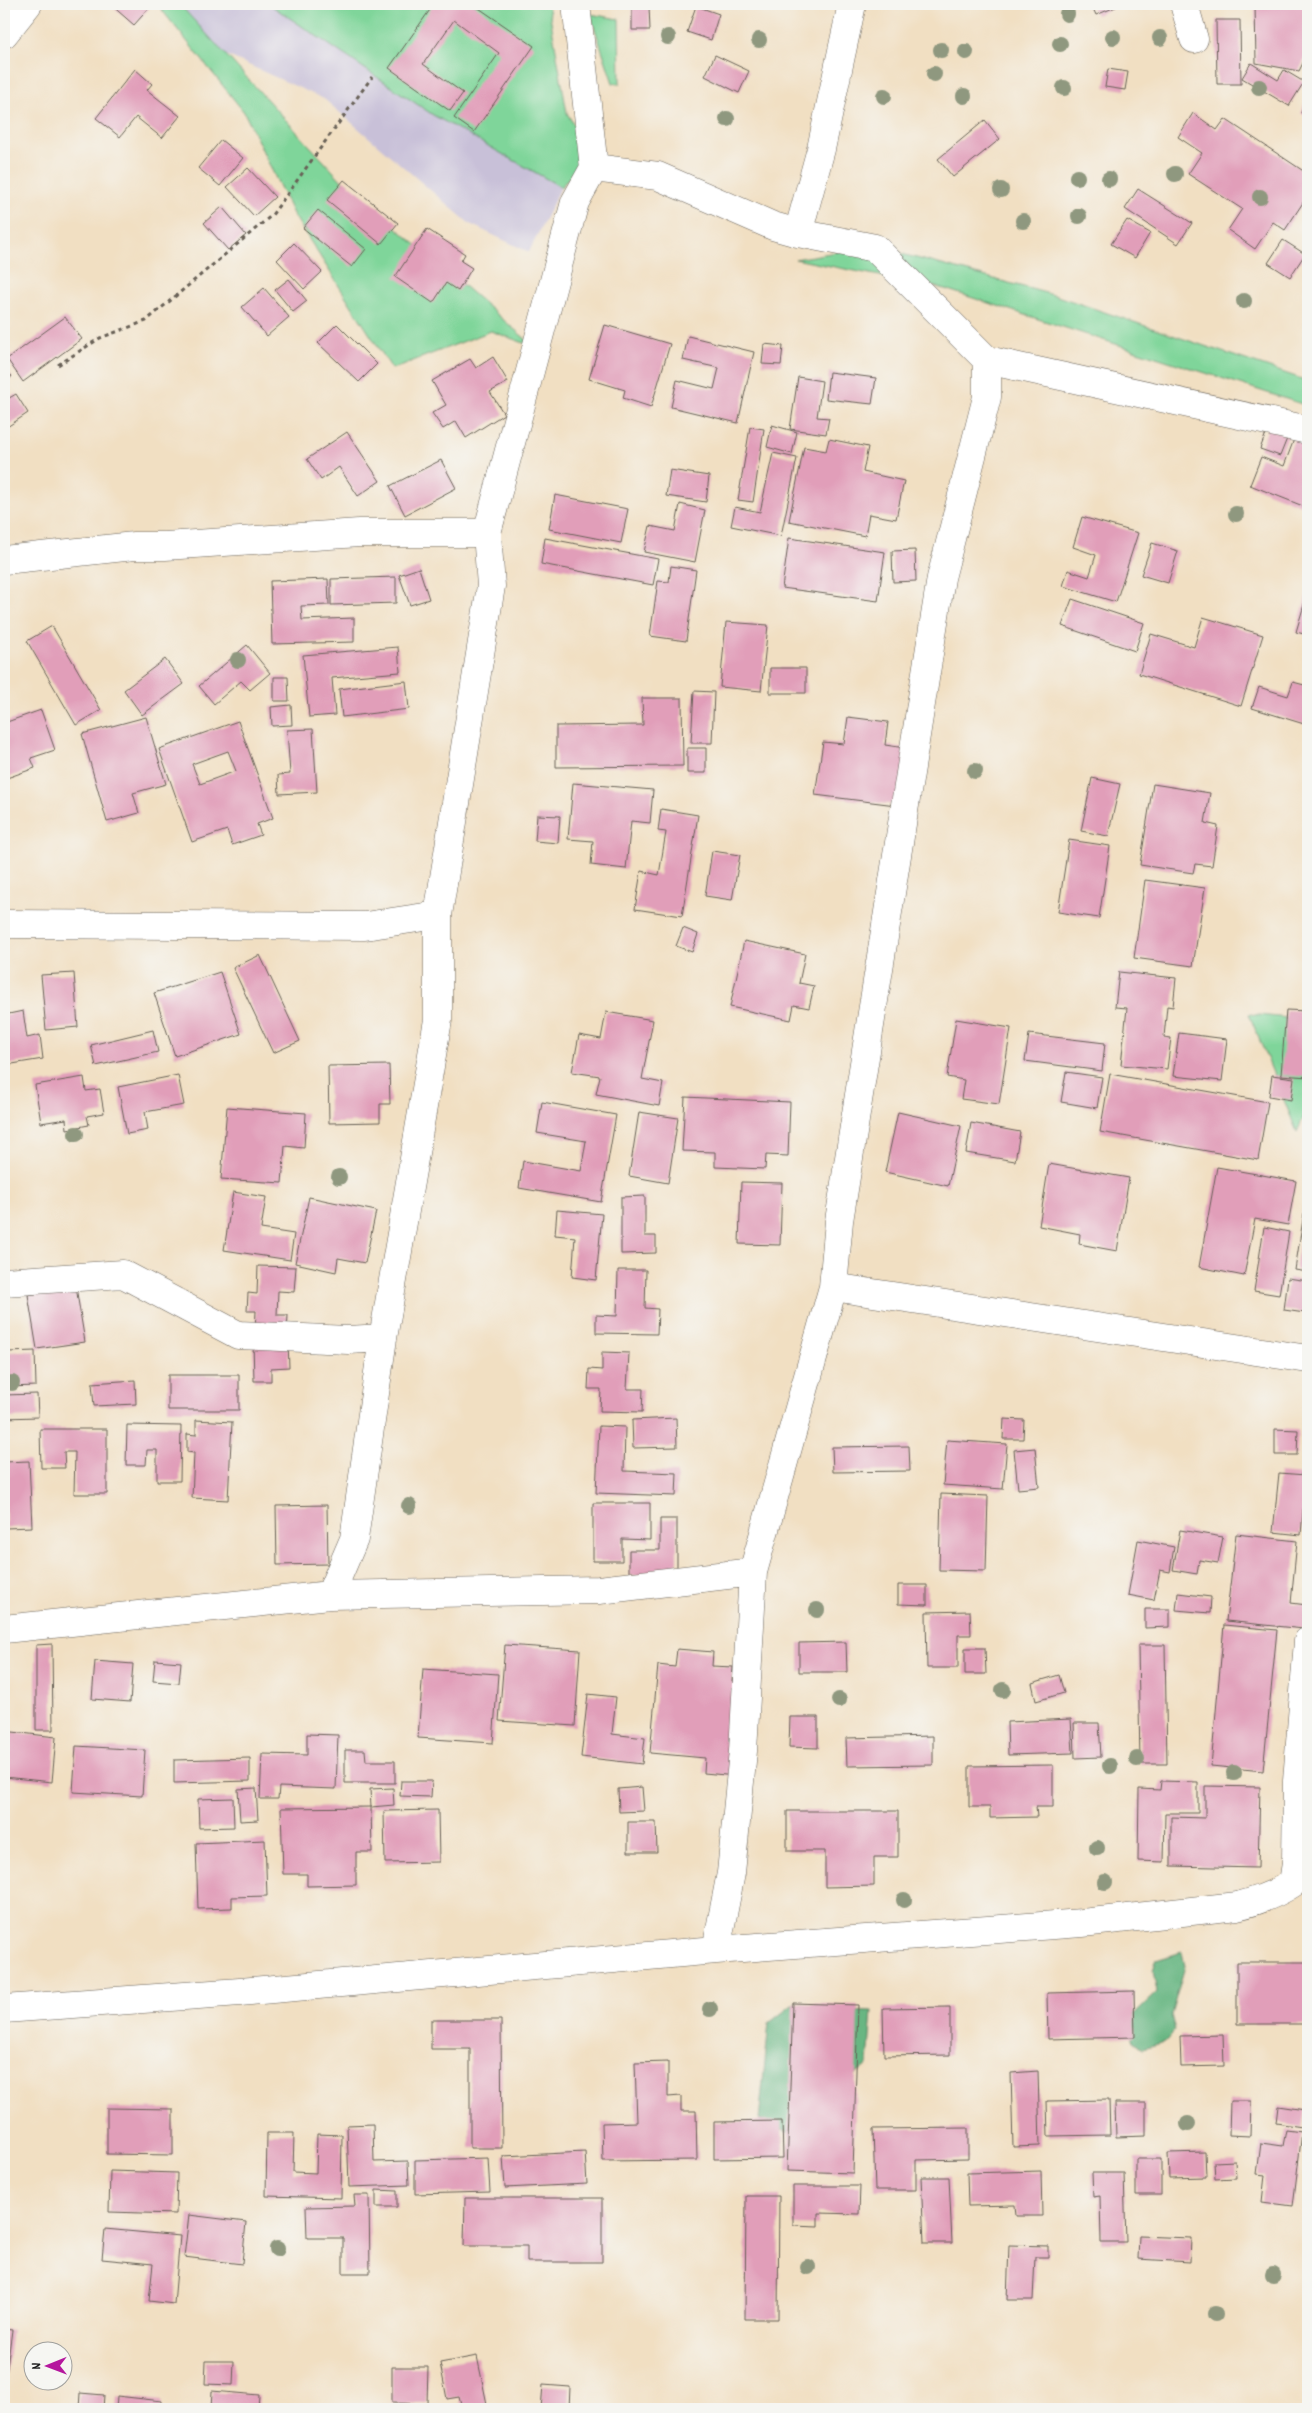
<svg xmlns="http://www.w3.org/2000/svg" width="1312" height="2413" font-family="Dekko,sans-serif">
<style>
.industrial{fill:#c8c0d8}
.green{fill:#7fd59a;stroke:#4e785b}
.forest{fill:#67b682;stroke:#42694f}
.building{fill:#e19eb9;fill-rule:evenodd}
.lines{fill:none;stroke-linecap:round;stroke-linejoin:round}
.minor-casing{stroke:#676056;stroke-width:29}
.path{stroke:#676056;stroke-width:3;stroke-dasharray:4 4;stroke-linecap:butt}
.minor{stroke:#fff;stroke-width:28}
.tree{fill:#8f987f}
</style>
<rect width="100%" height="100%" fill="#f6f6f2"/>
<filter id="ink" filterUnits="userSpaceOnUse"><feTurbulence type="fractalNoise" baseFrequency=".02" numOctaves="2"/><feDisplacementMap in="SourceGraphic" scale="10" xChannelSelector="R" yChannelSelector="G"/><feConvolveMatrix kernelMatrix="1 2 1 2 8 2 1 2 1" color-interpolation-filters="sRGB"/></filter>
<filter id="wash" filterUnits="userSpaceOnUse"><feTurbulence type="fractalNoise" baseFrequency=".0096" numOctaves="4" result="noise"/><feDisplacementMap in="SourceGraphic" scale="20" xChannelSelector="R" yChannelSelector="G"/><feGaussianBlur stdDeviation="1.12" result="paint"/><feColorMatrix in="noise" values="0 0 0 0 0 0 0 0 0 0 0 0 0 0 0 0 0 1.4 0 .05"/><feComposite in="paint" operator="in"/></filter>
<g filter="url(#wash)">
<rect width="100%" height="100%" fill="#f1dfc2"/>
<path class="industrial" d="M179,4H269L433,115L561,187L529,252L470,224L324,99L224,54Z"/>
<path class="green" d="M157,4H179L343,182L535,347L491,331L392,369L293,214L244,112Z
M269,4H548L567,113L590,153L561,187L433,115Z
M590,14L619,19L620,84L613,83Z
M872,246L1057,296L1308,381V406L945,289L795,259Z
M1249,1014L1307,1020L1308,1017V1107L1297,1132Z"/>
<path class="forest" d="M1182,1952L1185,1966L1171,2015L1175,2030L1165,2042L1143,2048L1133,2040L1134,2014L1157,1992L1153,1971L1156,1960Z
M796,2002L819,2039L846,2010L872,2011L868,2065L837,2090L790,2133L759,2120L769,2023Z"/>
<g id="blocks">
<path class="building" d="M110,4H149L151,6L134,25Z
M434,4H473L534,46L474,132L454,118L499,53L454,20L423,64L463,93L450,111L389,68Z
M1091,4H1117L1118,6L1096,15Z
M1255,4H1308V53L1299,71L1256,63Z
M632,6H649L650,30H632Z
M696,6L719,14L711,40L687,32Z
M1216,20H1240L1241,84H1217Z
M715,55L749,71L739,93L705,76Z
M1251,63L1278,80L1284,70L1304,82L1289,106L1242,78Z
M135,69L152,84L147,90L180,116L162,138L136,117L120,137L96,118Z
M1108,69L1128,72L1125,90L1105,87Z
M1308,95V117L1301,113Z
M1193,113L1217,130L1225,119L1308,174V195L1285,230L1273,222L1255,249L1228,230L1242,209L1188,174L1202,153L1178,137Z
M985,120L1000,139L953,177L938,159Z
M221,140L243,158L220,186L198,168Z
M248,168L275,197L254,216L227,187Z
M344,180L398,223L381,244L327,200Z
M1138,189L1192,223L1178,244L1125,209Z
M222,207L246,235L228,250L204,223Z
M318,210L366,249L352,267L303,228Z
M1127,220L1150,233L1135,258L1111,244Z
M427,229L465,254L461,261L472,268L458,291L446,283L433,303L395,277Z
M1283,240L1305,254L1290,277L1268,263Z
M294,243L322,272L304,289L277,260Z
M289,279L307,301L293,312L275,290Z
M264,288L289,317L267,336L242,307Z
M65,317L82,339L23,382L7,359Z
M337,324L377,364L359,382L318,343Z
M605,325L670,344L651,407L623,398L625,390L589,379Z
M688,336L754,352L738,423L671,407L677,380L714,389L719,368L683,360Z
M764,344L783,346L781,365L762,364Z
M493,357L508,382L490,392L504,414L466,438L456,421L443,429L432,413L446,405L432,381L470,359L476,368Z
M4,369L12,376L4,386Z
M829,372L876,378L872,404L826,399Z
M798,377L822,381L817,417L829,418L826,434L790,429Z
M16,394L28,413L4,429V401Z
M772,425L797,432L792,454L767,447Z
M750,427L764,429L753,502L738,500Z
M1268,428L1288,436L1280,456L1260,449Z
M347,432L380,481L358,496L339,467L321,480L307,459Z
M1296,434L1308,438V508L1250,485L1261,457L1284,466Z
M829,439L868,447L863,472L904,481L896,519L869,514L865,536L789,521L804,447L826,451Z
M773,453L797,458L781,536L731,526L735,507L760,512Z
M441,460L456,488L405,515L390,486Z
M670,470L709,476L706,502L666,496Z
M555,495L628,509L621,543L549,529Z
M680,504L705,510L695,562L644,552L650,526L675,531Z
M1082,517L1138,533L1116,602L1063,586L1068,570L1089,577L1096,555L1073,547Z
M545,538L658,559L653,585L541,564Z
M789,538L885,552L878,601L782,588Z
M1152,543L1178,551L1168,583L1141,575Z
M915,550L916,581L893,582L892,551Z
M671,566L696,570L686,641L650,636L658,581L669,582Z
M419,568L429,599L410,605L399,575Z
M396,577V603L331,605V579Z
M328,579L329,605L301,606L302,620L354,618V642L272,644L270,581Z
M1308,591V635L1296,632Z
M1072,599L1144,623L1135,651L1062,626Z
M1203,617L1263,635L1241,706L1139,674L1151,634L1194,647Z
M726,622L768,625L761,691L720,687Z
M52,626L101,710L76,725L27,641Z
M247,645L270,673L250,690L241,681L214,704L199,686Z
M398,647L400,672L332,678L335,715L309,717L303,655Z
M165,659L184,684L142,715L124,690Z
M770,668H806V693H770Z
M274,677H288L289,701H274Z
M406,681L409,709L342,717L339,689Z
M1293,682L1308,686V711L1304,724L1252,708L1259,687L1288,696Z
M694,691L714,692L712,743H691Z
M642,698H682L683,766L556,767V726L643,725Z
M291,705L292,725L272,726L271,707Z
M41,710L55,750L31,758L35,768L4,779V723Z
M146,717L166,784L133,793L139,813L107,822L82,734Z
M848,717L888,722L885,745L912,749L904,806L815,795L823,742L844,744Z
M238,721L273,818L257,824L261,835L232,845L227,830L192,842L159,749ZM228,751L236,771L200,784L192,764Z
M313,729L317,792L279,794L278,775L290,774L287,730Z
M687,748H706V773H687Z
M1092,778L1120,784L1108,836L1081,831Z
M573,783L653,790L650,823L631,821L626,869L591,865L593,841L568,839Z
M1153,784L1210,793L1205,823L1218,826L1212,866L1195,864L1193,873L1140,865Z
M661,809L698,815L682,916L635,909L641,871L659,875L666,832L658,831Z
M537,815L560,816L558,843L535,841Z
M1069,840L1110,846L1099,918L1058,912Z
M712,851L740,855L732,900L705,896Z
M1145,880L1205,888L1193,966L1134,958Z
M683,928L698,934L692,952L676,946Z
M744,941L805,954L799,983L814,986L809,1008L794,1005L791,1020L730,1007Z
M260,955L300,1041L273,1053L233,968Z
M220,972L241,1034L175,1056L154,993Z
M1119,972L1176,978L1173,1007L1167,1006L1164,1037L1171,1038L1167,1069L1121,1065L1127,1008L1115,1007Z
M74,973L78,1027L46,1030L41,975Z
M1286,1010L1308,1011V1077L1281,1075Z
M23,1011L27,1038L40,1035L43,1059L6,1065L4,1015Z
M606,1012L653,1020L642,1079L663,1083L659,1106L596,1094L600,1076L572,1072L579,1035L601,1039Z
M956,1019L1011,1028L999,1104L961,1099L964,1080L947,1077Z
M153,1030L158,1052L96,1066L91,1045Z
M1179,1033L1227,1039L1222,1081L1173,1076Z
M1029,1034L1105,1043L1102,1071L1025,1061Z
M389,1065L390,1104H380V1122L329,1123L328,1066Z
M1066,1072L1102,1077L1097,1108L1061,1102Z
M1110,1074L1268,1102L1258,1160L1100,1132Z
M178,1075L184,1105L145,1112L148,1130L127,1134L118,1087Z
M1272,1075L1294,1078L1291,1100L1269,1096Z
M84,1077L86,1091L100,1089L104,1113L87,1116L89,1125L67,1129L66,1119L41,1123L35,1085Z
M685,1097L790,1102L788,1156L766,1155L765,1169L715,1167V1152L682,1151Z
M542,1102L616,1115L601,1202L519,1188L523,1161L581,1171L586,1141L537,1133Z
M227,1107L306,1113L304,1148L285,1146L282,1183L221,1179Z
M639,1112L678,1118L668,1183L629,1176Z
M898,1112L961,1126L948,1186L885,1172Z
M971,1123L1020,1132L1015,1161L966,1153Z
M1049,1164L1129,1178L1117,1251L1079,1244L1080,1234L1039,1226Z
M1217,1167L1296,1181L1288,1225L1255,1219L1244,1276L1199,1267Z
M741,1182L782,1183L780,1245L739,1244Z
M233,1192L266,1197L261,1229L294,1234L290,1260L224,1250Z
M645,1196V1236H656V1253L621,1254V1197Z
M309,1197L376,1211L365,1263L338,1258L336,1272L295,1263Z
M557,1210L602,1214L596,1280L572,1277L575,1237L555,1235Z
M1304,1213L1308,1214V1272L1295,1270Z
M1264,1227L1289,1232L1279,1295L1254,1291Z
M258,1266L296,1267L294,1292L278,1291L277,1315H288L287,1333L255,1332L256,1311H247L248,1293L257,1294Z
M618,1270H646L645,1308L658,1309L657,1334L596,1333V1315L617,1316Z
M1288,1278L1308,1281L1305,1313L1284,1310Z
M76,1287L85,1342L37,1349L28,1295Z
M253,1342H288L289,1367L271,1368V1381H254Z
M35,1351L36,1386L9,1387L8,1352Z
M602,1352L629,1353L627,1389H643L642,1412L600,1411L601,1389H588L589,1369L602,1370Z
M168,1375H239V1410H168Z
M135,1380L136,1404L94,1406L92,1383Z
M37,1394L38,1417L4,1418V1395Z
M676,1418L677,1447L633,1448L632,1420Z
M1004,1419L1024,1420L1023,1439H1003Z
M196,1420L232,1422L228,1500L192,1498L194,1453L187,1452V1434L196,1435Z
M127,1425L181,1426L180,1481H157V1450H147L146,1465H126Z
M599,1426L625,1427L624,1471L677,1473L676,1496L596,1493Z
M40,1429H107V1494H74L75,1452H64L65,1468H41Z
M1275,1429L1298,1430L1297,1455H1275Z
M947,1440L1007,1444L1003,1489L943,1485Z
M909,1446L910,1471L833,1472L832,1447Z
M1035,1448L1039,1487L1018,1489L1014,1450Z
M29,1461L32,1527L6,1528L4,1462Z
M1279,1473L1306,1475L1301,1535L1273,1532Z
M941,1494L988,1496L986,1571L939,1570Z
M593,1503H650V1540L622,1539V1561H593Z
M327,1505L328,1564L277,1565L276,1506Z
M660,1519H677V1575L629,1576V1550H660Z
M1180,1530L1223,1537L1218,1563L1199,1560L1197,1574L1173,1570Z
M1236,1534L1297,1541L1291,1603L1307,1605L1304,1629L1226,1621Z
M1138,1540L1174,1547L1170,1572L1160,1570L1154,1600L1128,1595Z
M898,1585H927V1605L898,1604Z
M1178,1593L1211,1597L1210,1613L1176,1610Z
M1145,1609H1170V1627L1145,1628Z
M970,1611L971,1635H958V1668H927L926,1612Z
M1224,1625L1277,1630L1263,1771L1211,1766Z
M846,1642L847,1672H799V1643Z
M52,1644L53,1730H36V1645Z
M505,1645L580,1650L575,1726L499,1721Z
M1138,1645H1165L1167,1764H1140Z
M965,1648H985L986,1674H965Z
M677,1649L713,1652L712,1666L733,1667L732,1681L744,1682L736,1776L704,1773L705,1758L650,1753L658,1665L675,1667Z
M155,1660L181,1662L179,1683L153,1681Z
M95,1661L133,1664L130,1702L92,1699Z
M423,1669L498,1674L493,1743L418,1738Z
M1059,1675L1064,1693L1036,1701L1032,1683Z
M588,1694L616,1697L612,1734L645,1738L642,1764L581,1757Z
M790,1717H818V1748L789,1747Z
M1071,1719L1073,1753L1008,1755L1007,1722Z
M1074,1723H1099L1101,1757L1075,1758Z
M4,1731L56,1737L52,1782L4,1777Z
M307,1734L338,1735L336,1789L279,1787L278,1799H260L262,1754L307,1755Z
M933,1736V1765L847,1766L846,1738Z
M76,1746L145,1750L142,1796L73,1792Z
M345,1750H365L366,1761H395V1783H345Z
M250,1758V1781L174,1783V1760Z
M1053,1765V1807H1036L1037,1817L990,1818V1807H969V1766Z
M401,1781H432L431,1797L400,1796Z
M1161,1781L1198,1782V1813H1165L1164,1862L1138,1861L1139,1789L1160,1790Z
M1205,1786L1260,1787L1258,1868L1171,1866V1817L1205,1818Z
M642,1787L644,1811L619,1812L618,1789Z
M256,1788L258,1820L240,1821L238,1789Z
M393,1788L394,1805L371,1807L370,1789Z
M233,1798L234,1827L199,1828L198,1799Z
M371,1807L372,1852H356V1885L307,1886V1874H283L281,1808Z
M438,1810L439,1862L385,1863L384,1811Z
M787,1811H898V1857H874V1886L825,1887V1851H787Z
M628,1822H656L657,1852H628Z
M265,1840L267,1896L232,1897V1908L198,1909L196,1843Z
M1237,1962H1308V2024H1237Z
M1134,1991L1135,2037L1048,2039L1047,1993Z
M793,2003L858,2005L853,2173L787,2171Z
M950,2007V2055L884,2056L883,2008Z
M431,2020H501L502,2148H470V2049H431Z
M1223,2035L1224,2066L1181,2067L1180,2036Z
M668,2062V2097L681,2096V2111H696L697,2160L603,2161L602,2123L637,2122L635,2063Z
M1038,2071L1040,2146L1013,2147L1011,2073Z
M1109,2100L1110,2135L1048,2136L1047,2101Z
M1230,2101H1251L1250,2136L1229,2135Z
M1115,2103H1146V2136L1116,2137Z
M1278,2106L1305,2110L1302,2127L1276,2123Z
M107,2108L173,2109V2155L107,2154Z
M782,2121L783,2158L714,2159V2122Z
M373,2124L374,2162L408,2161L409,2185L349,2187L347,2125Z
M968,2128V2159L916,2160V2190H875L873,2129Z
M1286,2130L1302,2132L1293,2206L1262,2202L1265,2175L1257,2174L1261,2143L1283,2146Z
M267,2133H294L293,2172L316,2173L317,2134L342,2135L341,2198L266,2196Z
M585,2152L587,2184L505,2188L503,2156Z
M1205,2152L1206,2177L1169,2178L1168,2153Z
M488,2158L490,2192L415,2194V2160Z
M1136,2159H1161V2195H1136Z
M1235,2161L1236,2178L1215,2179L1214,2162Z
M110,2171L177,2173L176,2214L109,2212Z
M1041,2171L1042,2216H1016L1015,2205L968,2206L967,2173Z
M1092,2173H1124L1126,2242H1101L1100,2196L1093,2197Z
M921,2177H949L952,2243H924Z
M793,2186H860L859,2214L818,2213V2226L793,2225Z
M376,2190L397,2191V2207H376Z
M354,2195H369L370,2273H343V2238H307L306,2207L355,2206Z
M746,2196H779L778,2319H745Z
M465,2198H602V2262H527V2246H464Z
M189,2215L246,2222L242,2264L184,2257Z
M105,2229L180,2236L174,2304L149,2301L153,2264L102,2259Z
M1139,2236L1191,2238L1190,2262L1138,2259Z
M1009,2245L1048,2246V2257H1035L1033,2300H1007Z
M4,2329L12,2330L5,2383H4Z
M477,2356L488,2409H462L459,2397L447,2399L440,2363Z
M206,2361H234L233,2385L205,2384Z
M392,2367H428L427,2404L392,2403Z
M543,2385L570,2387L569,2409H541Z
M212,2391L259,2395L258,2409H211Z
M80,2393L104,2395L103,2409H79Z
M117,2396L162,2401L161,2409H116Z"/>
</g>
</g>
<g filter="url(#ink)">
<use href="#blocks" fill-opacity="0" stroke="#676056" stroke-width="1"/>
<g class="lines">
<defs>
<path id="minor" d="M576,4L594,168L658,176L773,226L798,233L875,248L987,360L1308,430
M1184,4L1194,39
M4,34L28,4
M798,233L821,149L852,4
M4,560L134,546H165L359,533H487
M4,924L365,926L438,915
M4,1282L123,1274L238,1335L348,1340L383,1338
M833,1287L1308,1359
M330,1595L354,1539L383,1338L438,1020V915L491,586L487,533L575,202L594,168
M4,1629L330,1595L599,1590L753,1572
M716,1950L731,1873L743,1751L753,1572L833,1287L839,1221L941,578L987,397V360
M4,2009L240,1992L716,1950L1082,1923L1237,1906C1258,1901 1275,1895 1293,1883L1296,1863L1297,1781L1308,1641"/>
</defs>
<use href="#minor" class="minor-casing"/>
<path class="path" d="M58,365L100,338L146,321L272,215L372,77"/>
<use href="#minor" class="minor"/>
</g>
<g class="tree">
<circle cx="1067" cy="14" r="8"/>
<circle cx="668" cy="37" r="8"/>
<circle cx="1113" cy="37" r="8"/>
<circle cx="1160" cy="38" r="8"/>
<circle cx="759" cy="40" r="8"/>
<circle cx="1060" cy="44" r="8"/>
<circle cx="941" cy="50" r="8"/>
<circle cx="966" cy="52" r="8"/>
<circle cx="934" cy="74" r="8"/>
<circle cx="1259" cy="87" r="8"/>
<circle cx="1064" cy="88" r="8"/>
<circle cx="884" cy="96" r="8"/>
<circle cx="964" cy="96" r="8"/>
<circle cx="727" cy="119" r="8"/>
<circle cx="1175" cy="174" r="8"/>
<circle cx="1077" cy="177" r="8"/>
<circle cx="1109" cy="179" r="8"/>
<circle cx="1001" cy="190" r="8"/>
<circle cx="1260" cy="197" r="8"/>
<circle cx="1079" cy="216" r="8"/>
<circle cx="1023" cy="221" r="8"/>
<circle cx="1244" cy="301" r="8"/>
<circle cx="1236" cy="514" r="8"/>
<circle cx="238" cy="660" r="8"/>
<circle cx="975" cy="771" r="8"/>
<circle cx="76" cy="1134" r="8"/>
<circle cx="339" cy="1177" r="8"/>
<circle cx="12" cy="1383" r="8"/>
<circle cx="409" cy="1506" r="8"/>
<circle cx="817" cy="1610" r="8"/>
<circle cx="1003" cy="1690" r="8"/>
<circle cx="839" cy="1700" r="8"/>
<circle cx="1137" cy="1759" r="8"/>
<circle cx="1110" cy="1766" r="8"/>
<circle cx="1234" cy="1773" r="8"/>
<circle cx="1097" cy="1848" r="8"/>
<circle cx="1105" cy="1882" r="8"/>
<circle cx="904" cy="1900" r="8"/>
<circle cx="710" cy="2009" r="8"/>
<circle cx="1188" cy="2124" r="8"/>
<circle cx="277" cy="2249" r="8"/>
<circle cx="808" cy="2267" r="8"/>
<circle cx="1273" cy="2275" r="8"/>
<circle cx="1215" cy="2314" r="8"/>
</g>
</g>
<rect width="1312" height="2413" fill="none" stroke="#f6f6f2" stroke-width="20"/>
<g transform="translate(48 2366) rotate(269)"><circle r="24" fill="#f6f6f2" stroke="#9f9f9c"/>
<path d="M0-4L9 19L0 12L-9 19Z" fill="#b5179e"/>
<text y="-8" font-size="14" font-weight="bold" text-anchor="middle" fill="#1c1c1c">N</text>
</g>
</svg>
